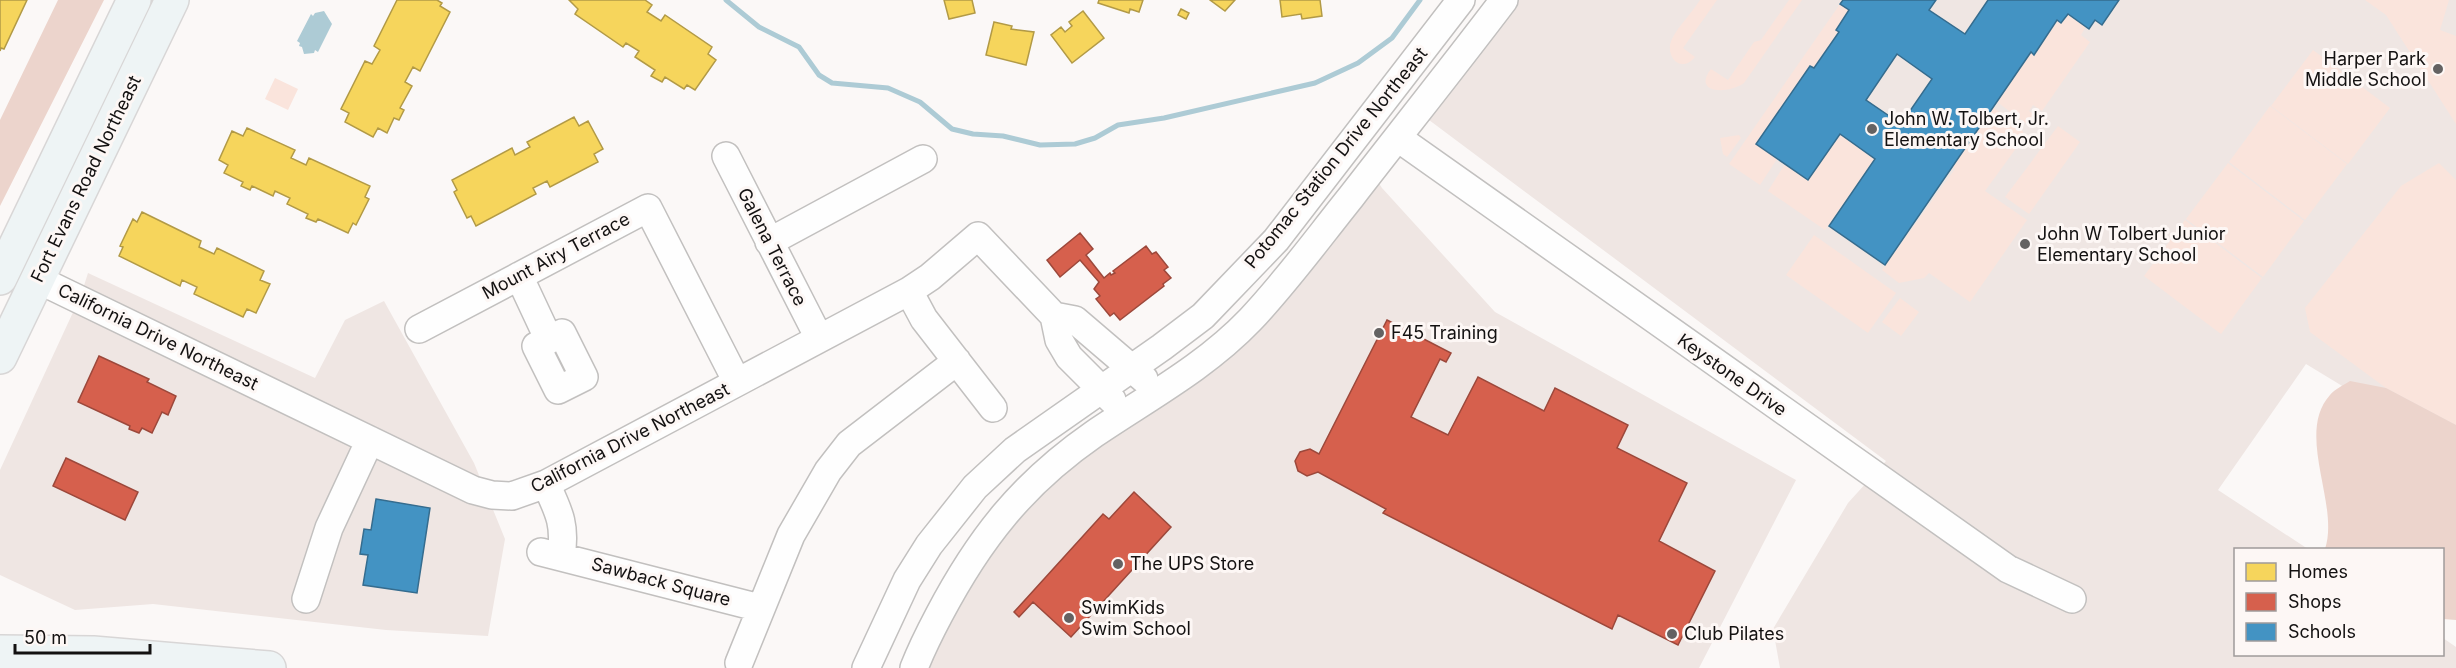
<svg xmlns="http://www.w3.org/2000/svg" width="2456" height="668" font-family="Inter,sans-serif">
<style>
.built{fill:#efe6e3}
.green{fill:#fae4dc}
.forest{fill:#ecd4cc}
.water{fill:#adcbd5}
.homes{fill:#f6d55c;stroke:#b29a46;stroke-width:1.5}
.shops{fill:#d6604d;stroke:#9c483b;stroke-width:1.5}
.schools{fill:#4393c3;stroke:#356c8e;stroke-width:1.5;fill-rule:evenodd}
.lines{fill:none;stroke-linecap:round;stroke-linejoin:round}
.stream{stroke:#adcbd5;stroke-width:5}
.minor-casing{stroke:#c2c0bf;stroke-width:30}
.major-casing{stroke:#d8d6d6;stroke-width:36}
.minor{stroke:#fefefe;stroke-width:27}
.major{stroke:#eef4f5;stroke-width:33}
.poi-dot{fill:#646262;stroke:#fdf7f5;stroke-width:2}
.labels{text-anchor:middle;stroke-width:6;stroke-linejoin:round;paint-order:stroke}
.poi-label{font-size:18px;fill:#131111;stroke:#fdf7f5;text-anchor:start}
.street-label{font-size:18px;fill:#131111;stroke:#fdf7f5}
</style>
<rect width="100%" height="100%" fill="#fbf8f7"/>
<path class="built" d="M1519,0H2456V455L2306,364L2218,490L2308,549L2236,550V654H2442L2443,638L2456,647V668H1780L1773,629L1848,503L1886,461L1429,120Z
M1371,171L1382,188L1495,312L1796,480L1699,668H914L1024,506L1191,370Z
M88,273L315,378L345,320L384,301L474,463L505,539L488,636L386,630L153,604L75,610L0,575V470L81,295Z"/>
<path class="green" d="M1700,0H1717L1683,48L1695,57C1680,75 1664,55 1672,39C1679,25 1692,13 1700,0Z
M1789,0H1802L1744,83C1727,95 1692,93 1711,69L1728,80L1754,42L1761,40Z
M2365,0H2449L2440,30L2456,36V124L2386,15Z
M1840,4L1849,10L1836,29L1839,32L1814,68L1810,66L1756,144L1777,159L1760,185L1729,164Z
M2068,14L2086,26L2081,35L2090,42L2042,111L2033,105L2029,111L2038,117L2033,124H2027L1997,102L2031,52L2034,54L2057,20L2061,23Z
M2313,50L2390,108L2348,164L2271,106Z
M275,78L298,89L288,110L265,99Z
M2270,106L2347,164L2305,220L2229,162Z
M1994,108L2021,128L2025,136L1985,191L2027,220L1970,302L1929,273L1924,278L1899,283L1882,270L1955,169L1952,165Z
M2058,126L2080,142L2029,214L2005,197Z
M1840,134L1875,159L1825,230L1768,191L1785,164L1808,180Z
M1739,135L1741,138L1727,157L1723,154L1720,138Z
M2228,163L2304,221L2263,277L2186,219Z
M2439,163L2456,180V425L2386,388L2310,332L2305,308L2401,186Z
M2185,220L2262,278L2221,334L2144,276Z
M1814,235L1896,293L1868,333L1786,275Z
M1900,298L1919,312L1901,336L1882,322Z"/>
<path class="forest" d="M58,0H104L0,206V120Z
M2350,381L2386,388L2456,425V620L2443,619L2442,550L2325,549C2340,504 2295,434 2330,395C2335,389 2344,385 2350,381Z"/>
<path class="water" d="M324,11L332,24L318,52L315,50L314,53L304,54L302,47L299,46L300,43L297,41L311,14L313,16L315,13Z"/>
<path class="homes" d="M0,0H27L4,49L1,48L0,51Z
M397,0H437L442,3L440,6L450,12L420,71L413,67L405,82L412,86L400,108L404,110L399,120L394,118L387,133L378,128L373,137L345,122L349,113L341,109L365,61L372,64L380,50L374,46Z
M569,0H645L652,5L647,12L661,21L665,15L712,47L708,54L716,60L695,90L687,85L684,89L665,77L662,82L651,76L655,70L635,57L639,51L626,43L623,47L575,14L578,9Z
M944,0H972L975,13L949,19Z
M1099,0H1143L1139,12L1130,9L1129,13L1098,3Z
M1210,0H1235L1225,11Z
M1280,0H1320L1322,16L1302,19L1301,14L1282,17Z
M1181,9L1189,13L1186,19L1178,15Z
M1083,11L1104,38L1072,63L1051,35L1061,27L1065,32L1072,26L1069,22Z
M994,22L1012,26L1011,29L1034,32L1026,65L986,55Z
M574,117L579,126L588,121L603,149L594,154L598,162L550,187L547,181L533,188L536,194L476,226L471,216L467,218L454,192L457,190L452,180L512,148L515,155L530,147L527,142Z
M247,128L295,150L291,158L306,165L309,158L370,186L365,197L369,199L356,225L353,223L348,233L318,219L316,222L306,218L308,214L287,204L290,198L275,191L273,196L252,186L250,190L241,186L243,182L224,173L228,165L219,160L232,131L243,136Z
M142,212L201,241L199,247L214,254L217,248L264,271L260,280L270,284L256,313L247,309L243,317L194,294L197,287L182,280L180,286L119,256L123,247L120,246L133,219L137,222Z"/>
<path class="shops" d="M1080,233L1093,249L1086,255L1104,278L1110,273L1111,275L1115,273L1113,271L1146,246L1152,254L1156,252L1168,267L1164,270L1171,278L1163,284L1164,286L1120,320L1114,313L1110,316L1096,299L1100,296L1094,289L1099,282L1080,260L1060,277L1047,260Z
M1387,320L1451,353L1446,362L1440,359L1411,417L1448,435L1478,377L1544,411L1555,388L1628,425L1617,448L1687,483L1659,541L1715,571L1678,645L1618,615L1612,629L1383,513L1386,509L1318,472L1307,476L1298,471L1295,461L1300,452L1310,449L1319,454Z
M99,356L149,379L147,382L176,396L168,415L162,412L152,433L142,428L139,433L129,429L130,426L78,402Z
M66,458L138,492L125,520L53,486Z
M1134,492L1171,527L1071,637L1033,602L1019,617L1014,612L1103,514L1109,519Z"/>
<path class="schools" d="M1843,0H1936L1929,10L1965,34L1988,0H2119L2102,25L2095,20L2089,29L2068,14L2061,23L2057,20L2034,55L2031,52L1885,265L1829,226L1875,159L1840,134L1808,180L1756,144L1810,66L1814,68L1839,32L1836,30L1849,10L1840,4ZM1897,54L1932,79L1901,124L1866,100Z
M376,499L430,508L417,593L363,585L368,555L360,554L364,529L371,530Z"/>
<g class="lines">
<path class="stream" d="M726,0L759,27L799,47L819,75L832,83L888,88L920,102L952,129L973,134L1003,136L1040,145L1075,144L1095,138L1118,125L1164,118L1315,83L1358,63L1392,38L1420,0"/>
<defs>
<path id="minor" d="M1398,138L2008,569L2072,599
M726,156L819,338
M769,242L923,159
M519,276L549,340
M37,279L473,490L492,495L512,496L546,484L909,291L930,277L978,236L1054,316
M909,291L924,319L993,408
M419,329L648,208L737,382
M562,333L584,377L558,390L536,346Z
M1112,400L1069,357L1059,340L1054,316L1075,320L1144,379
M546,484C559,512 566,525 561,556
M541,552L760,608
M306,599L329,528L370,440
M739,663L791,535L828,471L849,444L957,361
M866,668L907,580L929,545L975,487L1015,450L1162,347L1203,316L1276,240L1461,0
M914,668C921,650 930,632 939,615C979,539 1022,484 1094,434C1147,398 1205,367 1250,320C1287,281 1318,238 1351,197C1402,131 1454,66 1504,0"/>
<path id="major" d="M0,278L134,0
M0,357L172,0
M0,652L93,653L269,668"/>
</defs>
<use href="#minor" class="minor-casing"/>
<use href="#major" class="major-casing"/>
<use href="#minor" class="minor"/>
<use href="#major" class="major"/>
</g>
<g class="poi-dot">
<circle cx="2438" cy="69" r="6"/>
<circle cx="1872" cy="129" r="6"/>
<circle cx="2025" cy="244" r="6"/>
<circle cx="1379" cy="333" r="6"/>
<circle cx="1118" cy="564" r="6"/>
<circle cx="1069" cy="618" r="6"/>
<circle cx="1672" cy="634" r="6"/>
</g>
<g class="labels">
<g class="poi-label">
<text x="2426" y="65" text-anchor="end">Harper Park<tspan x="2426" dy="21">Middle School</tspan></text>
<text x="1884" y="125">John W. Tolbert, Jr.<tspan x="1884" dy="21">Elementary School</tspan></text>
<text x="2037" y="240">John W Tolbert Junior<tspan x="2037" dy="21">Elementary School</tspan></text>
<text x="1391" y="339">F45 Training</text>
<text x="1130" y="570">The UPS Store</text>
<text x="1081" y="614">SwimKids<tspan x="1081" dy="21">Swim School</tspan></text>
<text x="1684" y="640">Club Pilates</text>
</g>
<g class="street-label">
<text transform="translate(1336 158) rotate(-51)" y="6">Potomac Station Drive Northeast</text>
<text transform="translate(86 179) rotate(-64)" y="6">Fort Evans Road Northeast</text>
<text transform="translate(772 247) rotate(63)" y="6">Galena Terrace</text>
<text transform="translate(556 256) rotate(-28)" y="6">Mount Airy Terrace</text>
<text transform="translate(158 337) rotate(26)" y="6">California Drive Northeast</text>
<text transform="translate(1732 375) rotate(35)" y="6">Keystone Drive</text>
<text transform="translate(630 438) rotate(-27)" y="6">California Drive Northeast</text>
<text transform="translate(661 582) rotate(15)" y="6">Sawback Square</text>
</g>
</g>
<rect x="2234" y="548" width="210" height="108" fill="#fdf7f5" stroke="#9f9b9a" stroke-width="1.5"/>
<rect x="2246" y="563" width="30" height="18" fill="#f6d55c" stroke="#9f9b9a" stroke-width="1.5"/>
<text x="2288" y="578" font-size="18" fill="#131111">Homes</text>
<rect x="2246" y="593" width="30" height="18" fill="#d6604d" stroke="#9f9b9a" stroke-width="1.5"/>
<text x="2288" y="608" font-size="18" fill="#131111">Shops</text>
<rect x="2246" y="623" width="30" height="18" fill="#4393c3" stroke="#9f9b9a" stroke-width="1.5"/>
<text x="2288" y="638" font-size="18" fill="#131111">Schools</text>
<path d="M15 644v9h135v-9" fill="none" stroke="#131111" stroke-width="3"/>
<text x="24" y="644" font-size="18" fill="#131111" stroke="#fdf7f5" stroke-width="4.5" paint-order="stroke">50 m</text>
</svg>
